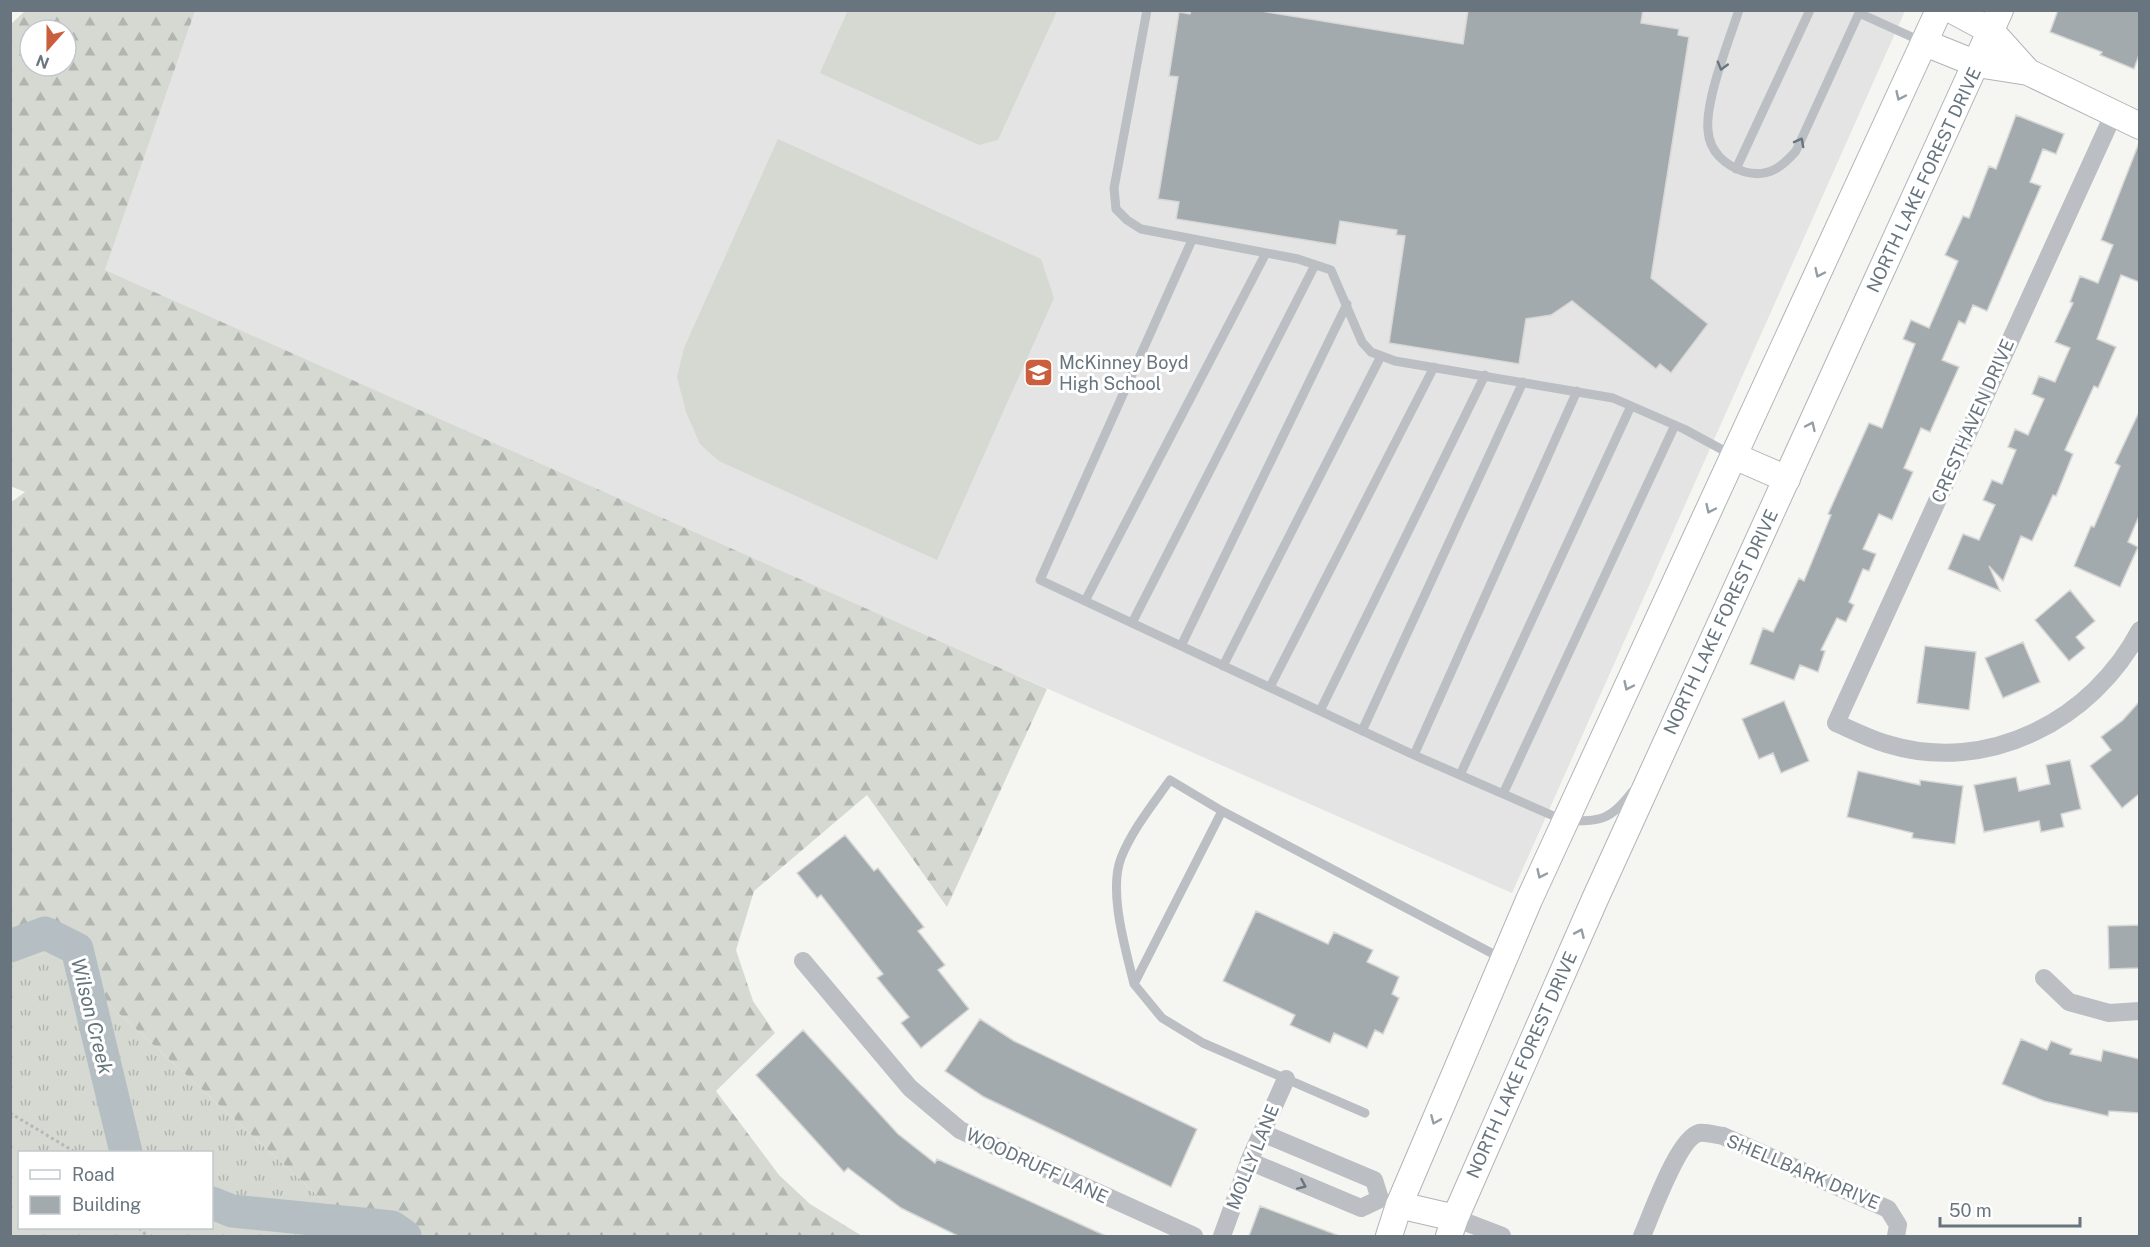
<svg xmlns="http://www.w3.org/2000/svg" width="2150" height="1247" font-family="'Public Sans',sans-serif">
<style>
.built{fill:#e3e4e3}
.grass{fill:url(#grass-tufts);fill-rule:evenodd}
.forest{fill:url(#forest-firs);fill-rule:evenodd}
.pitch{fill:#d5d9d2}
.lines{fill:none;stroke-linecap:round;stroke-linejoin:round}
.river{stroke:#b5bfc3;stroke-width:33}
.building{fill:#a3aaae;stroke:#d7d7d5;stroke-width:1.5}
.secondary-casing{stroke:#b0b4b8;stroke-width:28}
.path{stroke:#b5b8ba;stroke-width:3;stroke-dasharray:3 3;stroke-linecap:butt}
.lane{stroke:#bbbec2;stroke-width:9}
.street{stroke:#bbbec2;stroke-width:18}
.secondary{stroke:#fff;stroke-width:26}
.oneway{stroke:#68757f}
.oneway2{stroke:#959ea5}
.labels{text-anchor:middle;stroke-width:6;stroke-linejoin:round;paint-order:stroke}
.street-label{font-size:18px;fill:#68757f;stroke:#fff}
.poi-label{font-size:18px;fill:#68757f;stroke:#fff;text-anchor:start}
.water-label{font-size:20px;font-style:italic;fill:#64767c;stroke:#fff}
</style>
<defs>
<pattern id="grass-tufts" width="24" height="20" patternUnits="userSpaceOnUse" patternTransform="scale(1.5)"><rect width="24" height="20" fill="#d5d9d2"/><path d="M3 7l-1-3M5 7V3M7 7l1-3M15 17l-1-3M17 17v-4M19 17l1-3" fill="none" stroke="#b1b5b0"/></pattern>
<pattern id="forest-firs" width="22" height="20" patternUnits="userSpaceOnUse" patternTransform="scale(1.5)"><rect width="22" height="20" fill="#d5d9d2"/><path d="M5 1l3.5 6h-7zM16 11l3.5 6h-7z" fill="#b1b5b0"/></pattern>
</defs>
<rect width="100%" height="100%" fill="#f5f5f2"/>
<path class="built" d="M195,11H1905L1512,893L562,475L105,270Z"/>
<path class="grass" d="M52,952L341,1217L371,1236H11L10,962ZM20,1152H212V1228H20Z"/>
<path class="forest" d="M25,11H195L105,270L1047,689L947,907L867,795L754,891L736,950L753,1001L775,1033L716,1091L779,1175L810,1204L862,1236H371L341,1217L52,952L11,962L10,503L25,492L10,486V25ZM30,30H66V66H30Z"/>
<path class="pitch" d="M848,10H1057V11L998,140L979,145L820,73Z
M778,139L1041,259L1054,298L937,560L719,461L700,444L686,412L677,377L684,348Z"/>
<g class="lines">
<path class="river" d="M10,946L45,933L77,949L126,1152
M212,1203L232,1211L392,1227L405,1236"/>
</g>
<path class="building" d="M1191,10H1255L1463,44L1468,10H1643L1641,23L1679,29L1678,35L1689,37L1651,278L1708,324L1671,373L1660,364L1656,369L1572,301L1551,315L1526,319L1519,364L1389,343L1405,236L1396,235L1397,230L1340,221L1336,245L1176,219L1179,202L1158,199L1178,77L1169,76L1179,12L1190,14Z
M2058,10H2139V55L2134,69L2100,55L2102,52L2050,32Z
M2016,115L2064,134L2056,154L2043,149L2030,182L2041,186L1987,311L1973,305L1965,324L1959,321L1942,360L1959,367L1930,432L1921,428L1904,468L1913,472L1892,520L1879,514L1863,549L1876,554L1869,571L1863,569L1849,602L1854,605L1846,622L1837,618L1821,650L1825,651L1818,672L1800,665L1794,680L1750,664L1763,628L1773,632L1799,578L1804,581L1831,515L1828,514L1869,423L1882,428L1915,344L1903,339L1911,320L1929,328L1958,261L1945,255L1963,216L1969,218L1989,166L1996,169Z
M2139,143V282L2121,275L2097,339L2116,347L2098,388L2094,386L2065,450L2073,454L2056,496L2053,495L2032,541L2021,536L2003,581L1989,566L2000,591L1948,569L1963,534L1979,540L1995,505L1983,500L1992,480L2002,484L2016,450L2008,447L2015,429L2028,435L2044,399L2032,394L2039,376L2055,382L2070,348L2055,342L2073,303L2070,302L2080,276L2098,283L2113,245L2101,240Z
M2139,412V516L2128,542L2138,547L2120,587L2074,566L2091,526L2094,527L2120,466L2115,463Z
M2070,590L2095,621L2076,637L2085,648L2069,661L2035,620Z
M2023,642L2040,682L2003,698L1985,658Z
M1925,646L1976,652L1969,710L1917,703Z
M1784,701L1809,761L1781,773L1773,753L1759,759L1742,719Z
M2139,702V794L2122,808L2090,766L2111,750L2101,737L2123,720Z
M2070,760L2081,809L2061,814L2064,827L2041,832L2039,821L1984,832L1974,785L2016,777L2019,791L2050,784L2046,765Z
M1858,771L1920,785V780L1963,786L1955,844L1912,838L1913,833L1847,817Z
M845,835L874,871L878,868L924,927L918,931L945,965L938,970L969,1009L921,1048L901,1023L909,1017L877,978L883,974L821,895L817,898L797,873Z
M1256,911L1328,944L1334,932L1373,950L1367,962L1399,977L1392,994L1399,998L1383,1034L1375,1030L1367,1048L1334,1033L1330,1043L1290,1025L1295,1015L1223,981Z
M2139,925V968L2109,969L2108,926Z
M980,1019L1014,1041L1197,1129L1171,1187L984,1097L945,1071Z
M803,1030L898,1134L935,1163L937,1159L1106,1236H958L901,1208L848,1168L844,1172L756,1075Z
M2021,1039L2047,1050L2051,1041L2072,1049L2070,1054L2101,1061L2103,1050L2139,1059V1113L2109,1111L2108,1116L2044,1101L2002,1084Z
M1260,1206L1337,1235L1336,1236H1249Z"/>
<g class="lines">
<defs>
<path id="secondary" d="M1952,10L1991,31L2028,72
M1925,43L1977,64L2028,72L2140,126
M1734,456L1787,479
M1399,1205L1455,1218
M1389,1236L1399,1205L1529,900L1939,10
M1449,1236L1455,1218L1595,899L2000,10"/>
</defs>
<use href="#secondary" class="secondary-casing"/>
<path class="path" d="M10,1113L75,1152
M139,1228L147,1236"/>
<path class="lane" d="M1147,10L1114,188L1116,209L1127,220L1141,229L1298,259L1331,270L1362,342L1371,352L1395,361L1613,398L1684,429L1732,455
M1739,10C1729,40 1705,101 1708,130C1709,152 1726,166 1745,172C1768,178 1782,167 1796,151L1859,13L1923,42
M1736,169L1810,10
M1192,240L1040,580L1414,755L1565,821C1601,821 1610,821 1632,792
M1085,601L1266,253
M1132,623L1315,265
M1181,646L1347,304
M1223,666L1381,356
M1270,687L1434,367
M1320,711L1485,375
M1362,731L1523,382
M1414,755L1577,391
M1460,775L1631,406
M1503,794L1675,425
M1134,984C1126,950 1108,892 1121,858C1132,830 1153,804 1170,780L1222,811
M1365,1113L1203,1043L1162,1018L1134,984L1222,811L1501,958"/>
<path class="street" d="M2114,113L1836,723C1852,730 1870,739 1887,744C1988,775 2093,720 2140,630
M803,961L910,1088L960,1130L1194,1236
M2044,978L2069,1002L2109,1013L2140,1011
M1262,1133L1374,1180L1380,1199
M1249,1161L1361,1208L1380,1199
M1455,1218L1502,1236
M1222,1236L1250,1159L1286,1079
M1642,1236C1651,1216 1678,1138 1699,1133C1705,1132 1716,1135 1723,1136L1888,1209L1898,1225L1896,1236"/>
<use href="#secondary" class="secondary"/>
</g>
<defs><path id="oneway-chevron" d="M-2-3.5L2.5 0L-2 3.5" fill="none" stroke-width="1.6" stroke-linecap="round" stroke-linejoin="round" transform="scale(1.5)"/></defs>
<g class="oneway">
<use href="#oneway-chevron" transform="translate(1722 66) rotate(106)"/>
<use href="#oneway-chevron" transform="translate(1800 142) rotate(-62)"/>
<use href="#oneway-chevron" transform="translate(1302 1185) rotate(24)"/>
</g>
<g class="oneway2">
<use href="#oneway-chevron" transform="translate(1900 96) rotate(115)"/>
<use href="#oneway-chevron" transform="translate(1819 273) rotate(115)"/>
<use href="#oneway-chevron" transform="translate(1811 426) rotate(-65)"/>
<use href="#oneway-chevron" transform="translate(1710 509) rotate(115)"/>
<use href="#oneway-chevron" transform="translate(1628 686) rotate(115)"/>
<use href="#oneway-chevron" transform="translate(1541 874) rotate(115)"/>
<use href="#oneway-chevron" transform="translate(1580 933) rotate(-66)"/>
<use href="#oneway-chevron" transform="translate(1435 1120) rotate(113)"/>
</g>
<defs>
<symbol id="school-square" viewBox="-11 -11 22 22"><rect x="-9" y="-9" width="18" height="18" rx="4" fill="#cb5e3c" stroke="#fff"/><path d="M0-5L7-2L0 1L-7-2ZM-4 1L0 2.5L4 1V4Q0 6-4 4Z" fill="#fff"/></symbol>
</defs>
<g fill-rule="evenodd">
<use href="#school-square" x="1022" y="356" width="33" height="33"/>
</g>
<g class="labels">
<g class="street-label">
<text transform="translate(1924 180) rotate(-65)" y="6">NORTH LAKE FOREST DRIVE</text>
<text transform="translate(1973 421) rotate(-66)" y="6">CRESTHAVEN DRIVE</text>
<text transform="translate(1721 622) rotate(-65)" y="6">NORTH LAKE FOREST DRIVE</text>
<text transform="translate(1522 1065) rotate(-66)" y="6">NORTH LAKE FOREST DRIVE</text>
<text transform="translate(1253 1157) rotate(-68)" y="6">MOLLY LANE</text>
<text transform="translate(1037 1166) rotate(25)" y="6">WOODRUFF LANE</text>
<text transform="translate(1803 1172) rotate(23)" y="6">SHELLBARK DRIVE</text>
</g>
<g class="poi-label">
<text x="1059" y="369">McKinney Boyd<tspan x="1059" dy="21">High School</tspan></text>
</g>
<g class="water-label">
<text transform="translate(92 1016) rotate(76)" y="7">Wilson Creek</text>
</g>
</g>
<rect width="2150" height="1247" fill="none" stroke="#68757f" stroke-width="24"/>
<rect x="18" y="1151" width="195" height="78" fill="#ffffff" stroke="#c3c8cc" stroke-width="1.5"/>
<rect x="30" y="1170" width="30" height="9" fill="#ffffff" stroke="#c3c8cc" stroke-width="1.5"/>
<text x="72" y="1181" font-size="18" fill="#68757f">Road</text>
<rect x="30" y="1196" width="30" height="18" fill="#a3aaae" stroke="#c3c8cc" stroke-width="1.5"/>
<text x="72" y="1211" font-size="18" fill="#68757f">Building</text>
<g transform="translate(48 48) rotate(201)"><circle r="28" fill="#ffffff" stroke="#c3c8cc" stroke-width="1.5"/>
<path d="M0-4.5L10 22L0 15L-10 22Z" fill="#cb5e3c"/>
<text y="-9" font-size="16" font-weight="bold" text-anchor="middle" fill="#68757f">N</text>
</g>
<path d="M1940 1217v9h140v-9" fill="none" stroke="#68757f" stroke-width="3"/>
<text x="1949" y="1217" font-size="18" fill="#68757f" stroke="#ffffff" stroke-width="4.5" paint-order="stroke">50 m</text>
</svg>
